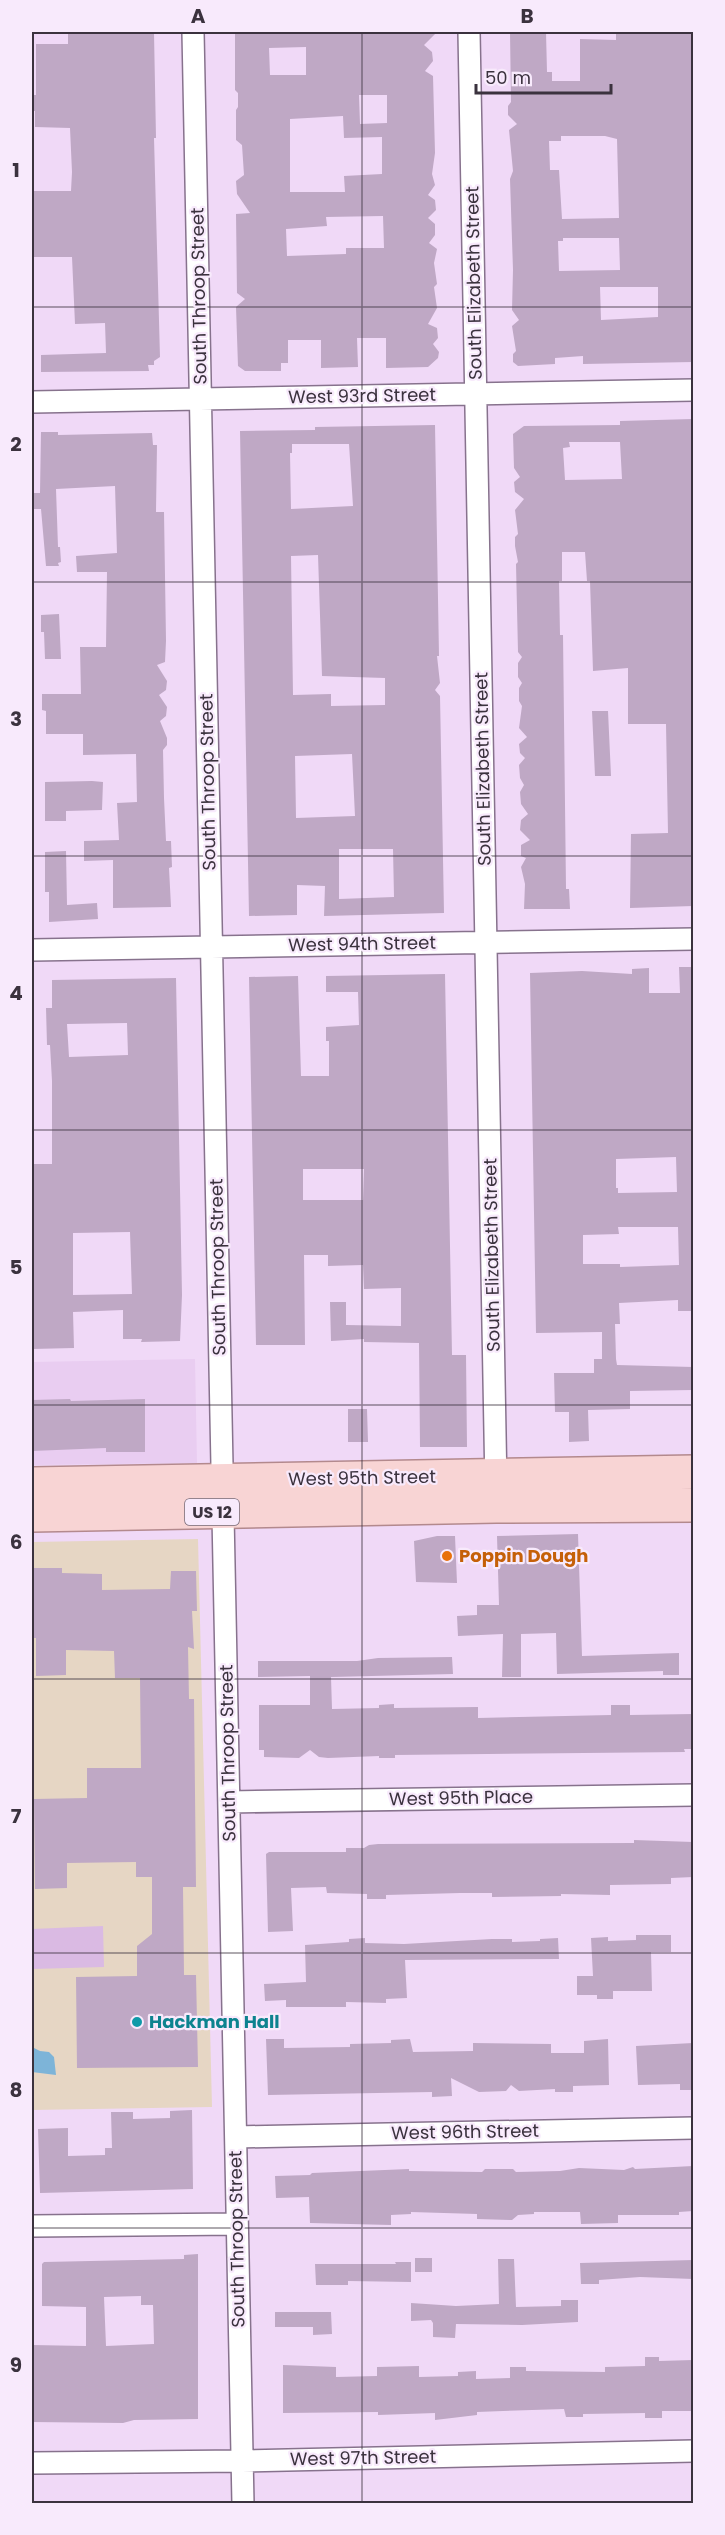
<svg xmlns="http://www.w3.org/2000/svg" width="725" height="2535" font-family="Poppins,sans-serif">
<style>
.built{fill:#e9cdf1}
.education{fill:#e6d6c4}
.green{fill:#dabae3}
.water{fill:#7db4d8}
.building{fill:#bfa8c5;fill-rule:evenodd}
.lines{fill:none;stroke-linecap:round;stroke-linejoin:round}
.minor-casing{stroke:#87728d;stroke-width:24}
.primary-casing{stroke:#b3898d;stroke-width:36}
.minor{stroke:#fff;stroke-width:21}
.primary{stroke:#f8d4d4;stroke-width:33}
.grid{fill:none;stroke:#3b323e;stroke-width:1.5;stroke-opacity:0.55}
.food-dot{fill:#e8710a;stroke:#f8eafc;stroke-width:2}
.culture-dot{fill:#0f9aa8;stroke:#f8eafc;stroke-width:2}
.labels{text-anchor:middle;stroke-width:4.5;stroke-linejoin:round;paint-order:stroke}
.shield{fill:#f8eafc;stroke:#746977;stroke-width:1.5}
.shield-label{font-size:16px;font-weight:bold;fill:#3b323e}
.street-label{font-size:18px;fill:#3b323e;stroke:#f8eafc}
.food-label{font-size:18px;font-weight:bold;fill:#c56008;stroke:#f8eafc;text-anchor:start}
.culture-label{font-size:18px;font-weight:bold;fill:#0d838f;stroke:#f8eafc;text-anchor:start}
.neatline{fill:none;stroke:#3b323e;stroke-width:2}
.grid-label{font-size:20px;text-anchor:middle;font-weight:bold;fill:#3b323e}
</style>
<rect width="100%" height="100%" fill="#f0d9f7"/>
<path class="built" d="M195,1359L197,1463L32,1465V1362Z"/>
<path class="education" d="M198,1539L212,2107L32,2110V1542Z"/>
<path class="green" d="M103,1926L104,1967L32,1969V1929Z"/>
<path class="water" d="M32,2047L40,2051L49,2052L54,2057L56,2075L32,2072Z"/>
<path class="building" d="M235,32H437L424,45L432,52L433,61L425,71L433,76L435,153L432,174L435,185L428,195L435,200L436,210L428,218L435,224V235L429,243L437,249L434,263L437,284L434,287L437,308L428,324L437,328L438,338L433,344L439,352L438,358L428,367L386,368V338H357L358,367L321,368V340H288V363H281V371H245L238,366L236,307L245,299L237,293L236,214L250,213L237,194L236,181L244,175L242,145L236,140V110L238,107V93L235,90ZM306,47V75H270L269,48ZM359,95H387V123L360,124ZM343,116L344,138L382,137V174L344,176L345,192H290V119ZM383,216L384,248H346V254L287,256L286,229L327,226L326,217Z
M510,32H546L547,72H552V81H580V39L616,40V32H693V362L583,364V356L555,358V364L518,366L513,362V354L516,351L512,326L519,320L512,310L513,270L510,179L513,171L509,130L517,124L508,115V106L511,102ZM561,136H605L617,139L619,218L562,219L559,170H550L549,141H561ZM563,238H619L620,270L559,271L558,241H563ZM600,287H658V317L601,320Z
M154,33L156,138H154L160,357L154,361V365H148L149,371L41,372V355L106,353L105,323L75,324L72,257H34V234H32V191H71L72,172L70,128L35,127V111H32L33,95H36V44H68V34Z
M693,419V906L630,908L631,834L668,833L666,724H628V668L593,671L590,581H587L585,552H562V581H559L560,635H563L566,889H569L570,909H524L525,884L521,867L526,858L521,856V845L530,840L520,830L521,820L528,814L521,804L520,792L524,785L520,778L519,765L525,758L520,753L519,744L527,737L519,728L522,706L519,701V688L522,683L518,677V663L522,657L518,652L516,564L518,562L515,546V537L518,534L515,510L524,499L515,492L514,482L520,477L514,468L513,434L524,426L620,425V421ZM569,442H620L622,479L565,480L563,448L570,447Z
M435,425L439,656H437L440,683L435,690L440,696L444,913L324,916L325,886L297,885V915L249,916L240,431L315,430V427ZM292,444H349L353,506L291,509L290,453H292ZM318,555L322,676L385,678V705L331,706V694L293,695L291,556ZM352,754L355,816L296,818L295,756ZM339,849H393L394,897L339,899Z
M41,432H58V435L152,433L153,445H157L156,512H164L166,641L165,662L157,665L167,681L166,690L159,695L167,707L166,716L160,721L167,738V745L163,750L164,798L166,841H171L172,867L169,868L171,907L113,908V860L84,861V841L119,840L117,803L137,802L136,754L83,755V734H46V711L42,710V694H81L80,647H106L107,572H77L76,556L117,553L115,486L56,489L58,547H60L61,562L58,563L59,566H46L41,509H34L33,493H40Z
M59,614L61,659H45L44,632H41V615Z
M592,711H608L611,776H595Z
M92,781L103,782L102,810L66,811V821H45V782Z
M66,851L67,905L97,903L98,919L49,922V892H45V852Z
M679,967H693V1311H678V1300L619,1303L620,1324H615L616,1359L617,1365L693,1367V1390L630,1391V1409L588,1410L589,1441L569,1442V1412H555L554,1373H594V1359H602V1332L536,1333L530,973L582,971L632,974V969L649,968V993H680ZM676,1157L677,1192L618,1193V1188H616V1159ZM618,1227H678L679,1265L620,1267V1264H583V1235L619,1234Z
M445,974L452,1355H466L467,1447H420L419,1343L364,1342V1339L331,1341L330,1302H346V1325L401,1326V1288L364,1289L363,1265L328,1266V1255H304L305,1345H256L249,977L298,976L301,1076H329V1041H326V1027L359,1025L358,992H326V976ZM303,1169H364L363,1200H303Z
M176,978L182,1295L180,1341L141,1342L142,1339H123V1310L73,1312L74,1348L32,1349V1164H52V1081L50,1045H47L46,1008H52V980ZM127,1023L128,1055L69,1057L67,1024ZM130,1232L132,1294L73,1295V1233Z
M70,1399L71,1401L145,1399V1452H106V1448L32,1451V1400Z
M348,1409H367L368,1442H348Z
M578,1534L582,1656L679,1653V1675H663V1671L557,1674L556,1633L521,1634V1677H502L503,1634L458,1636L457,1616L477,1615V1605H499L497,1536Z
M437,1536H455L457,1583L416,1582L414,1541Z
M32,1568H62V1573L102,1574V1590L170,1589L171,1571H196L197,1611H192L194,1649L188,1647L189,1699H194L196,1887H183L184,1975H196L198,2067L77,2068L76,1977L137,1976V1946L152,1934V1877H136V1862L67,1863V1888L35,1889L34,1799L87,1798V1768H141L140,1678H115L114,1651L66,1650V1675L36,1676V1638H32Z
M452,1657L453,1674L331,1677L332,1709L379,1708V1705L394,1704V1708L478,1707V1718L611,1715V1705H630V1715L693,1714V1749H684L685,1752L395,1755V1758H379V1756L328,1758L319,1757L310,1750L299,1758L264,1757V1750H259V1705H310V1676L258,1677V1661H357L378,1658Z
M634,1840L693,1842V1877L671,1878V1884L610,1885V1895L561,1894V1896L492,1897V1893H460L386,1895V1899H367V1894L327,1893L326,1887L291,1888L293,1931L268,1932L266,1854L269,1852H346V1848H364L369,1845L378,1844L634,1843Z
M636,1935H671V1952H651L652,1991H613V1999H597V1995H577V1976H593L591,1938L608,1937V1941L636,1940Z
M365,1938V1943L404,1944L492,1939H512V1942L540,1941V1939L558,1938L559,1959L405,1960L407,1998L386,1999V2003L346,2002V2007H286V2000L265,2001L264,1984L306,1982L305,1945L349,1942V1939Z
M266,2039H284V2048L350,2047V2044L391,2043V2040L410,2039L413,2052L473,2051V2043L551,2044V2053H584V2041L608,2039L609,2085L573,2086V2092H555V2089L519,2091L511,2085L506,2091L479,2092L451,2078L452,2096L432,2097V2092L268,2095Z
M693,2043V2090H680V2084L638,2085L636,2046Z
M192,2110L193,2189L40,2193L38,2129L68,2128V2156L105,2155V2148H112L111,2112H133V2119L170,2118V2111Z
M693,2166V2211L679,2212V2215H618V2223L581,2224L580,2212H534V2214L518,2215L512,2220L477,2219V2214L411,2212V2214L391,2215V2225L310,2223L309,2197L276,2198L275,2176L310,2175L312,2173L409,2169V2171L482,2172L485,2169H513L516,2172L560,2171L579,2168L624,2170L633,2167L635,2169Z
M198,2254V2419L134,2420L123,2423L32,2422V2345L86,2346V2307L42,2306V2264L44,2262L184,2259V2255ZM141,2296V2305H153L154,2344L106,2346L104,2297Z
M415,2258H432V2272H415Z
M498,2259H514L516,2307L561,2306V2300H578V2322L522,2325L456,2324L455,2338L433,2337V2323L431,2320L411,2321V2303L456,2306L499,2304Z
M693,2260V2279L640,2277L599,2280V2284H581L580,2263Z
M395,2262H411V2282L348,2281V2285H316L315,2264H396Z
M275,2312H331L332,2334L313,2335V2327H275Z
M645,2357H659V2361L693,2360V2411H662V2418H645V2413L583,2414V2417H566L564,2409L503,2411L477,2412V2415L435,2420V2413L378,2415V2412L283,2413V2365L336,2367V2377L377,2376V2367L419,2366V2377L458,2376V2372L476,2371V2379L510,2378V2367H526V2371L605,2372V2367L645,2366Z"/>
<g class="lines">
<defs>
<path id="minor" d="M193,32L243,2504
M469,32L496,1487
M32,402L694,390
M32,950L694,939
M229,1802L694,1795
M236,2137L694,2128
M32,2226L237,2224
M32,2463L242,2461L694,2451"/>
<path id="primary" d="M32,1484L694,1472
M32,1515L496,1506L694,1505"/>
</defs>
<use href="#minor" class="minor-casing"/>
<use href="#primary" class="primary-casing"/>
<use href="#minor" class="minor"/>
<use href="#primary" class="primary"/>
</g>
<path class="grid" d="M362,32V2504M32,307H694M32,582H694M32,856H694M32,1130H694M32,1405H694M32,1679H694M32,1953H694M32,2228H694"/>
<circle class="food-dot" cx="447" cy="1556" r="6"/>
<circle class="culture-dot" cx="137" cy="2022" r="6"/>
<g class="labels">
<rect class="shield" x="185" y="1499" width="54" height="26" rx="4.5"/>
<g class="shield-label">
<text x="212" y="1518">US 12</text>
</g>
<g class="street-label">
<text transform="translate(474 283) rotate(-91)" y="6">South Elizabeth Street</text>
<text transform="translate(199 296) rotate(-91)" y="6">South Throop Street</text>
<text transform="translate(362 396) rotate(-1)" y="6">West 93rd Street</text>
<text transform="translate(483 769) rotate(-91)" y="6">South Elizabeth Street</text>
<text transform="translate(208 782) rotate(-91)" y="6">South Throop Street</text>
<text transform="translate(362 944) rotate(-1)" y="6">West 94th Street</text>
<text transform="translate(492 1255) rotate(-91)" y="6">South Elizabeth Street</text>
<text transform="translate(218 1267) rotate(-91)" y="6">South Throop Street</text>
<text transform="translate(362 1478) rotate(-1)" y="6">West 95th Street</text>
<text transform="translate(228 1753) rotate(-91)" y="6">South Throop Street</text>
<text transform="translate(461 1798) rotate(-1)" y="6">West 95th Place</text>
<text transform="translate(465 2132) rotate(-1)" y="6">West 96th Street</text>
<text transform="translate(237 2239) rotate(-91)" y="6">South Throop Street</text>
<text transform="translate(363 2458) rotate(-1)" y="6">West 97th Street</text>
</g>
<g class="food-label">
<text x="459" y="1562">Poppin Dough</text>
</g>
<g class="culture-label">
<text x="149" y="2028">Hackman Hall</text>
</g>
</g>
<rect width="725" height="2535" fill="none" stroke="#f8eafc" stroke-width="66"/>
<path d="M476 84v9h135v-9" fill="none" stroke="#3b323e" stroke-width="3"/>
<text x="485" y="84" font-size="18" fill="#3b323e" stroke="#f8eafc" stroke-width="4.5" paint-order="stroke">50 m</text>
<rect x="33" y="33" width="659" height="2469" class="neatline"/>
<g class="grid-label">
<text x="198" y="23">A</text>
<text x="527" y="23">B</text>
<text x="16" y="177">1</text>
<text x="16" y="451">2</text>
<text x="16" y="726">3</text>
<text x="16" y="1000">4</text>
<text x="16" y="1274">5</text>
<text x="16" y="1549">6</text>
<text x="16" y="1823">7</text>
<text x="16" y="2097">8</text>
<text x="16" y="2372">9</text>
</g>
</svg>
